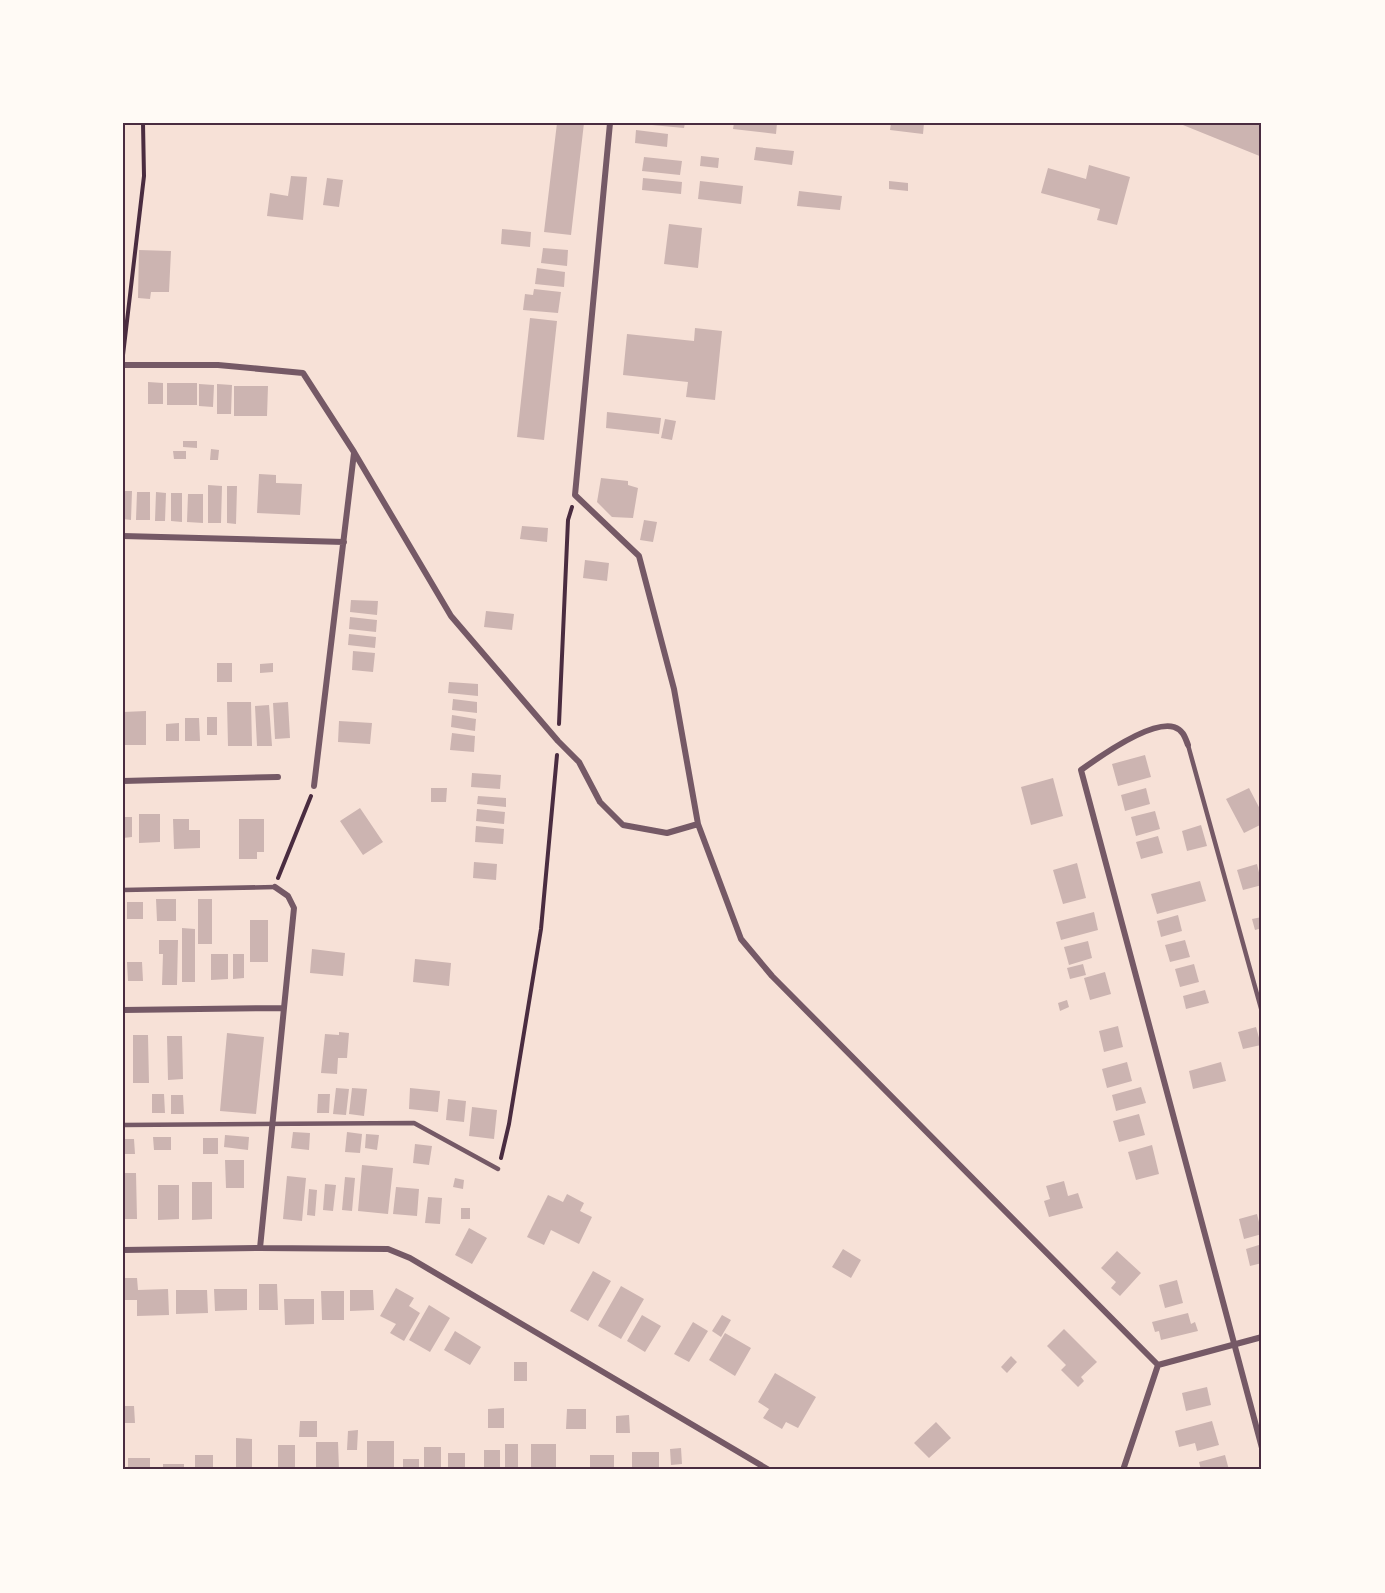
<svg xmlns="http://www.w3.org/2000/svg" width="1385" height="1593" font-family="Karla,sans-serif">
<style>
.building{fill:#ccb4b1}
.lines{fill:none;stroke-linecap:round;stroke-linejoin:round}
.path{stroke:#4a2c40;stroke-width:4}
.service{stroke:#755966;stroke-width:4.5}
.minor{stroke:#755966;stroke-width:6}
.neatline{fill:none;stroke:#4a2c40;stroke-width:2}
</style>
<rect width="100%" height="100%" fill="#f7e1d7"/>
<path class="building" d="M557,123H584L571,235L544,232Z
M653,123H685L684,128L652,125Z
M734,123H777L776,134L733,129Z
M891,123H924L923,134L890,130Z
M1178,123H1262V157Z
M636,130L668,134L667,147L635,143Z
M756,147L794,151L792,165L754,160Z
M701,156L719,158L718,168L700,166Z
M644,157L682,161L680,175L642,171Z
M1089,165L1130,177L1117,225L1097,220L1100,209L1041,193L1048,168L1086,179Z
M291,176L307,177L303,220L267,216L270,193L288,196Z
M327,178L343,180L339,207L323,205Z
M643,178L682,182L681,194L642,190Z
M700,181L743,186L741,204L698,199Z
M889,181L908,183V191L889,189Z
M799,191L842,196L840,210L797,206Z
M669,224L702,228L698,268L664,264Z
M502,229L531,232L530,247L501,244Z
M543,248L568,250L567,266L541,263Z
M139,250L171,251L169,292H151L150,299L138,298Z
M537,268L565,272L564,287L535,284Z
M534,289L561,292L558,313L523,310L525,294L533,295Z
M530,318L557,321L544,440L517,437Z
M695,328L722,331L715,400L686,397L688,382L623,375L627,334L694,341Z
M148,382L163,383V404H148Z
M167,383H197V405H167Z
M199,384L214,385L213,407L199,406Z
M217,384L232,385L231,414H217Z
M234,386H268L267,416H234Z
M607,412L661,418L659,434L606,428Z
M665,419L676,421L672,440L661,438Z
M183,441H197V448L183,447Z
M211,449L219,450L218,460H210Z
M173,451H186V459H174Z
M259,474L276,475V483L302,484L300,515L257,513Z
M601,478L628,481V485L638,488L633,518L612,517L597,502Z
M208,485L222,486L221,523H208Z
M227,486H237L236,524L227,523Z
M123,491H132L131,520L123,519Z
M137,492H150V520H136Z
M156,492L166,493L165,521H155Z
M171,493H182V522L171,521Z
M188,494H203V523L187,522Z
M644,520L657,522L653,542L640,540Z
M522,526L548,528L547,542L520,539Z
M585,560L609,563L607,581L583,578Z
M351,600L378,601L377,615L350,612Z
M486,611L514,614L512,630L484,627Z
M350,617L377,620L376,632L349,629Z
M349,634L376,637L375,648L348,645Z
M353,651L375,653L373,672L352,670Z
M217,663H232V682H217Z
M273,663V672L260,673V664Z
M449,682L478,684V696L448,693Z
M453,699L477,702V713L452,710Z
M227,702H251L252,746H228Z
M288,702L290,738L275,739L273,703Z
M269,705L272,746H257L255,706Z
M146,711V745H123V712Z
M452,715L476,719L475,731L451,727Z
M207,717H217V735H207Z
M185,718H199L200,741H185Z
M339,721L372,723L370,744L338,742Z
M179,723V741H166V724Z
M452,733L475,736L474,752L450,750Z
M1145,755L1151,777L1118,786L1112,764Z
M472,773L501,775L500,789L471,787Z
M1053,778L1063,816L1031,825L1021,787Z
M431,788H447L446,802H431Z
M1146,788L1150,804L1125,811L1121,795Z
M1249,788L1262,813V824L1244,833L1226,799Z
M478,796L506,798V807L477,804Z
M360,808L383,842L363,855L340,821Z
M477,809L505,812L504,824L476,821Z
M1155,811L1160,829L1136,836L1131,817Z
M139,814H160V842L139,843Z
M123,817H132V837L123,838Z
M173,819H189V830H200V848L174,849Z
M239,819H264V852H257V859H239Z
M1201,825L1207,846L1187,851L1182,831Z
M476,826L504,829L503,844L475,842Z
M1158,836L1163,853L1141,859L1136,842Z
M474,862L497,864L496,880L473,878Z
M1077,863L1086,898L1063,904L1053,870Z
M1257,864L1262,885L1243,890L1237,870Z
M1200,881L1206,901L1157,914L1151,894Z
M156,899H176V921H157Z
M198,899H212V944H198Z
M127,902H143V919H127Z
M1094,912L1098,930L1061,940L1056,922Z
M1178,915L1182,931L1161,937L1157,921Z
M1262,917V928L1255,930L1252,919Z
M250,920H268V962H250Z
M182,928L195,929V982H182Z
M159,940H178L177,985H162L163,954H159Z
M1185,940L1190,957L1170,962L1165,945Z
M1088,941L1092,958L1069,965L1064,947Z
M312,949L345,953L343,976L310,973Z
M211,954H228V979L211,980Z
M233,954H244V978L233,979Z
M415,959L451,963L449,986L413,982Z
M127,962H142L143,981H128Z
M1083,964L1086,975L1070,979L1067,968Z
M1194,964L1199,982L1180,987L1175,969Z
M1105,972L1111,994L1090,1000L1084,978Z
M1205,990L1209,1003L1186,1009L1183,996Z
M1067,1000L1069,1007L1060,1011L1058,1003Z
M1118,1026L1123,1047L1104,1052L1099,1031Z
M1256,1027L1261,1045L1243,1049L1238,1032Z
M339,1032L349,1033L347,1058H338L337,1074L321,1073L325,1034L339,1035Z
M227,1033L264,1037L256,1114L220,1111Z
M133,1035H148L149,1083H133Z
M167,1036H182L183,1079L168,1080Z
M1127,1062L1132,1081L1107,1088L1102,1069Z
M1221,1062L1226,1081L1193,1089L1189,1071Z
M1141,1087L1146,1103L1116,1111L1112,1095Z
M336,1088L349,1089L346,1115L333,1114Z
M352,1088L367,1089L364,1116L349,1114Z
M410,1088L440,1091L438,1112L409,1109Z
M152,1094H164L165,1113H152Z
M318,1094H330L329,1113H317Z
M171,1095H183L184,1114H171Z
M448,1099L466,1101L464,1122L446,1120Z
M472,1107L497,1110L494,1139L469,1136Z
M1139,1114L1145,1135L1119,1142L1113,1121Z
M293,1132L310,1133L309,1150L291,1148Z
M347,1132L362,1134L360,1153L345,1152Z
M366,1134L379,1135L377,1150L365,1148Z
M225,1135L249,1137L248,1150L224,1147Z
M153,1137H171V1150H154Z
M203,1138H218V1154H203Z
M123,1139H134L135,1154H123Z
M415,1144L432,1146L429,1165L413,1163Z
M1152,1145L1159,1174L1136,1180L1128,1152Z
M225,1160H244V1188H226Z
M362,1165L393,1168L388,1214L358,1211Z
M123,1173H136L137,1219H123Z
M287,1176L306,1178L302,1221L283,1219Z
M345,1177L355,1178L352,1211L342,1210Z
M455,1178L464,1180L463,1189L453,1187Z
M1064,1181L1068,1196L1078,1193L1083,1208L1049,1217L1044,1201L1050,1199L1046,1186Z
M192,1182H212V1219L192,1220Z
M325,1184L336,1185L333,1211L323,1210Z
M158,1185H179V1219L158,1220Z
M396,1187L419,1189L417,1216L393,1214Z
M309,1189L317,1190L315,1216L307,1215Z
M567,1194L584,1203L580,1211L592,1217L579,1244L551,1230L544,1245L527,1237L548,1195L563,1202Z
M428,1197L442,1198L440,1224L425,1223Z
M461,1208H470V1219H461Z
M1257,1214L1262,1234L1244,1239L1239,1219Z
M469,1228L487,1238L472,1264L455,1255Z
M1262,1244V1263L1250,1266L1246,1249Z
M843,1249L861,1260L851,1278L832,1267Z
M1117,1251L1141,1273L1120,1296L1111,1288L1116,1282L1101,1268Z
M593,1271L611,1281L588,1321L570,1311Z
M123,1278H137L138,1290L168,1289L169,1315L137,1316V1300H123Z
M1177,1280L1183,1303L1165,1308L1159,1285Z
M259,1284H277L278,1310H259Z
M621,1286L644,1299L621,1339L598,1326Z
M396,1288L414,1298L409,1306L420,1313L404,1341L390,1333L396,1324L380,1316Z
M214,1289H247V1310L215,1311Z
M176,1290H207L208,1313L176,1314Z
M350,1290H373L374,1310L350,1311Z
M321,1291H344V1320H322Z
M284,1299H314V1324L285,1325Z
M429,1305L450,1318L430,1352L409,1340Z
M1188,1313L1191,1324L1195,1322L1198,1331L1161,1340L1159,1331L1155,1332L1152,1322Z
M642,1315L661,1326L645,1352L627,1341Z
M722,1315L731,1320L721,1337L712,1331Z
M693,1322L708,1331L689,1362L674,1354Z
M1064,1329L1097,1362L1081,1377L1084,1381L1078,1387L1061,1370L1066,1365L1047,1346Z
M455,1331L481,1347L470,1365L444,1350Z
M725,1333L751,1348L735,1376L709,1360Z
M1011,1356L1017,1362L1007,1373L1001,1367Z
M514,1362H527V1381H514Z
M775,1373L816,1397L798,1428L786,1422L782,1429L763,1418L769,1409L758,1402Z
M1207,1387L1211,1405L1186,1411L1182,1393Z
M123,1406H134L135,1423H123Z
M504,1408V1428H488V1409Z
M567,1409H586V1429H566Z
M629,1415L630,1433H616V1416Z
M300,1421H317V1437H299Z
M1212,1421L1219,1445L1197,1451L1195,1443L1179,1447L1175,1431Z
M936,1422L951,1438L929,1458L914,1443Z
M358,1430L357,1450H347L348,1431Z
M236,1438L252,1439V1470H236Z
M367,1441H394V1470H367Z
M316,1442H338L339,1470H316Z
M505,1444H518V1470H505Z
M531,1444H556V1470H531Z
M278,1445H295V1470H278Z
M424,1447H441V1470H424Z
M681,1448L682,1464L671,1465L670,1449Z
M484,1450H500V1470H484Z
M632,1452H659V1470H632Z
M448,1453H465V1470H448Z
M195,1455H213V1470H195Z
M590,1455H614V1470H590Z
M1225,1455L1229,1470H1201L1199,1462Z
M128,1458H150V1470H128Z
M403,1459H419V1470H403Z
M163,1464H184V1470H163Z"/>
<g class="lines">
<path class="path" d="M123,355L144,176L143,123
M559,724L568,520L572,507
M278,878L311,796
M501,1158L509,1124L541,929L557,755"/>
<path class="service" d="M1188,745L1262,1012
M123,890L275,887
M123,1125L414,1123L498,1169"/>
<path class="minor" d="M610,123L575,495L639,556L674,689L698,824L741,939L772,976L1158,1365
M123,365H218L303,373L354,452L451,616L558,741L579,762L600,802L623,825L667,833L698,824
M123,536L344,542
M1188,745C1185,737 1183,730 1174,727C1151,720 1099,757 1081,770L1262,1448
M123,781L278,777
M314,786L354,453
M123,1010L283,1008
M260,1248L294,908L288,896L275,887
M123,1250L260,1248L388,1249L410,1258L769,1470
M1158,1365L1262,1337
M1123,1470L1158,1365"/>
</g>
<rect width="1385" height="1593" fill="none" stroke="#fffaf5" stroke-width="249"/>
<rect x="124" y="124" width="1136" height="1344" class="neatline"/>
</svg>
